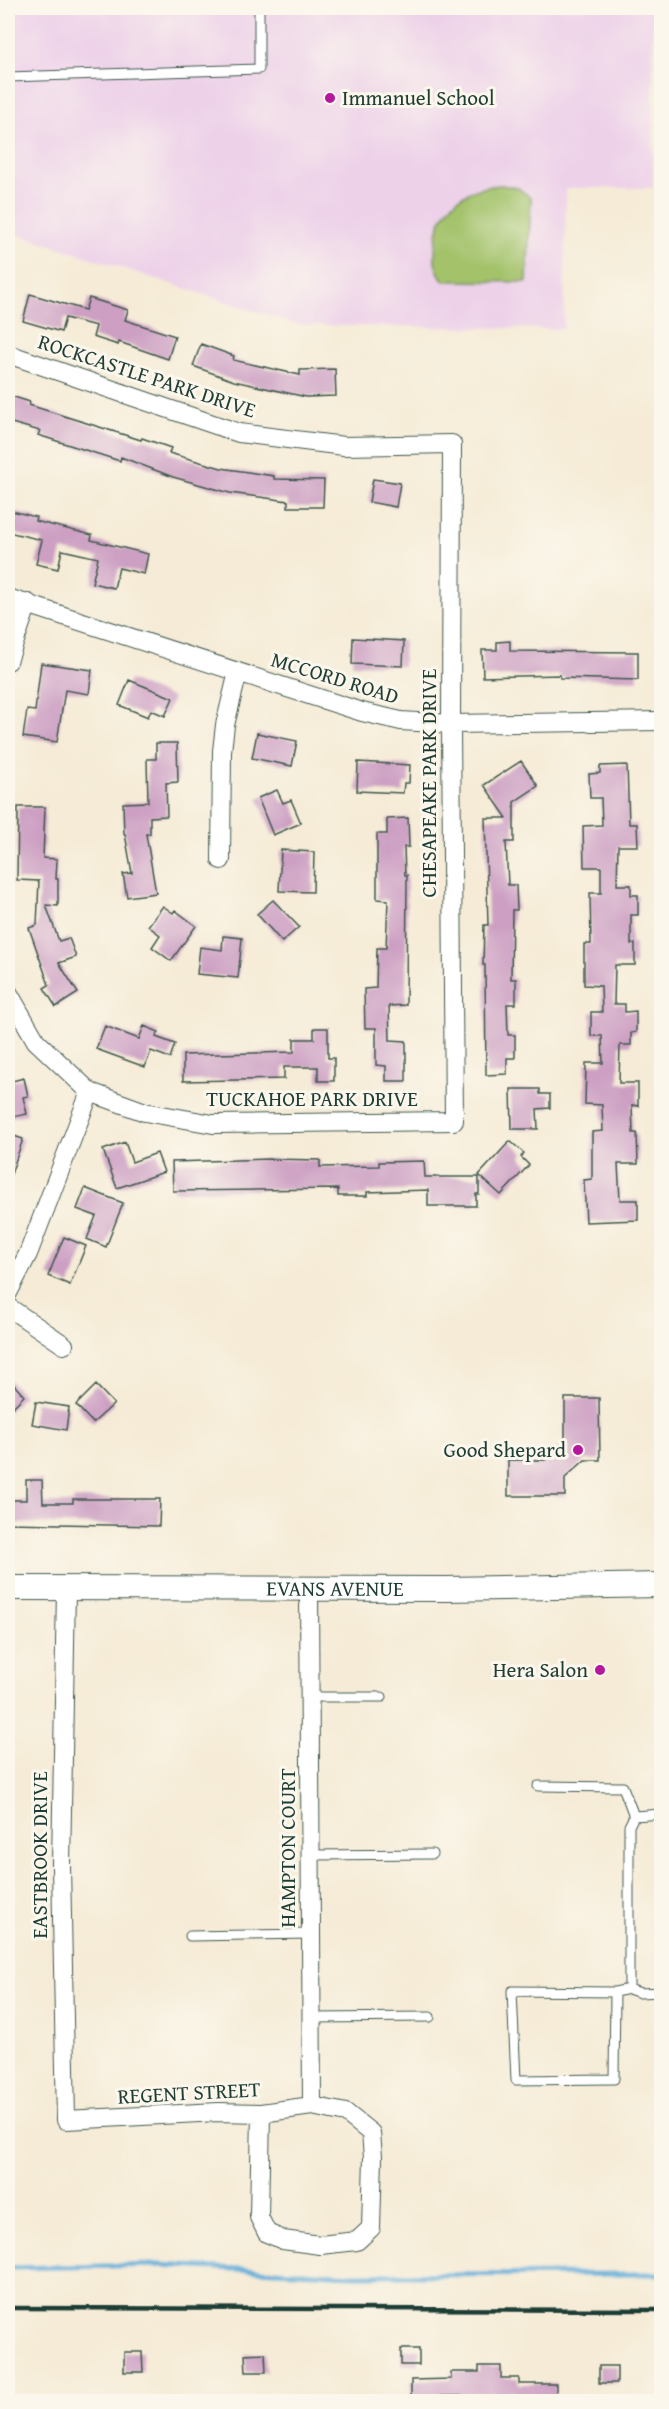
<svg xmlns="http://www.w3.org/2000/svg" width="669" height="2409" font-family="'Gentium Book Plus',serif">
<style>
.built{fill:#edd1e9}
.green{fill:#a3c26a;stroke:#61804f;stroke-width:1.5}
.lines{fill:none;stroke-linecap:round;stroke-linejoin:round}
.stream{stroke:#5facd8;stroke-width:5}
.building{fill:#cc9fc3}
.service-casing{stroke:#3f574c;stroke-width:11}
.minor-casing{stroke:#3f574c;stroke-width:20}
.tertiary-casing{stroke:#3f574c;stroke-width:26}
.service{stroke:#fff;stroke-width:9}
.minor{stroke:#fff;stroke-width:18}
.tertiary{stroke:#fff;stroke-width:24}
.rail{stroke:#1f3d34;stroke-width:4.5}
.poi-dot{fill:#b5179e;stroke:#fbf7ec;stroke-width:2}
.labels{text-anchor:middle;stroke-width:6;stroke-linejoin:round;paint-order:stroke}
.poi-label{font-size:21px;fill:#1f3d34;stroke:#fbf7ec;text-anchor:end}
.street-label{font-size:21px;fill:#1f3d34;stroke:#fbf7ec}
</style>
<rect width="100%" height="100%" fill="#fbf7ec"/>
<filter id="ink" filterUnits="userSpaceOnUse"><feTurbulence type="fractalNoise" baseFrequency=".0167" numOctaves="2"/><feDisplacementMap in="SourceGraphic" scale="12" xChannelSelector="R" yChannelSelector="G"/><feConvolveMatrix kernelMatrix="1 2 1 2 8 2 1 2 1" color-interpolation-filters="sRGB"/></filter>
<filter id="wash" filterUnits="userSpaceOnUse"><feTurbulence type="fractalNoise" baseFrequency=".008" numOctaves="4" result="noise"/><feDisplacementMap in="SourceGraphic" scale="24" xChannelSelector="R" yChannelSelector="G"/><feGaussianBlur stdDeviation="1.35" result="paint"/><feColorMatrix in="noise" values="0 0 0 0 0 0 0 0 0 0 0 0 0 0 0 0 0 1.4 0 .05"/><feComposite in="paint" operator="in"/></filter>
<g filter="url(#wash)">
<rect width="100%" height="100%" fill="#f5ebd6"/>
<path class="built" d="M8,8H653V188H566L564,329L298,325L8,231Z"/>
<path class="green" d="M501,185L518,188L531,198L527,282L444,281C433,267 434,258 436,241C440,204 466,188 501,185Z"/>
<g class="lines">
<path class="stream" d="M8,2268L159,2265L353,2275L662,2274"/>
</g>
<g id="blocks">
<path class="building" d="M30,294L85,310L89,298L128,310L125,320L175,336L168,359L119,342L118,345L93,337L96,326L65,318L61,332L23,321Z
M201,344L234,356L233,360L300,375V370L335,369L336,396L306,397L234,381L193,366Z
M8,395L30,402L29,405L141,440L142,438L171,448L169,453L221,468L274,476V479L324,480L323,507H288V501L230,493L173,477L121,457L120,461L38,435L40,431L8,422Z
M373,479L400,483L396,507L369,502Z
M8,510L36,517L35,521L92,535L91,540L148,554L144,574L119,568L114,588L92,583L98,558L62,550L58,569L36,564L42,540L8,532Z
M353,638L404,641L403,666L352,664Z
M510,641V651L638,652V680L560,678V675L483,677L482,650H497V642Z
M41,663L92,670L89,694L65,690L57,742L23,737L27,710L35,711Z
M129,680L173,698L165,716L151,710L148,717L119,705Z
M257,733L297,741L292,766L252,758Z
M156,743H177L178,782L166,783L167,816L150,817V834H146L156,893L127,897L123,874L132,873L125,834H124L123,803L148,802L147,759H156Z
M521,761L538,786L514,802V842H506L508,885H516L517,910H512L511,979H516V1004H507L508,1035H515V1058H507V1074L486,1075L485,965H483L484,925H488L485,818H507L484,785Z
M358,762L410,765L409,783H404L403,793L357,791Z
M627,765L629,824H637L638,846H618L617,885H631V895H638V915H631V944H635V965H615L614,1004H625V1012L636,1011V1032L631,1033V1045H620L619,1083H638V1106L632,1105L633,1133H637L638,1164H618L620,1200H638V1220L586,1222L584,1180L592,1179V1132L603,1131L602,1105L585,1104L586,1063H603L602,1036H591V1012H602L601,986L584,985V944H591L590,893H601V867H584L583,826L602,825L601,798H590L589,774L600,773V766Z
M277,790L283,803L291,800L301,823L273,835L258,798Z
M18,807H45L43,858L57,859L56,879H58V906L46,905L59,941L69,938L76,957L59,963L78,993L56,1007L44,988L49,985L29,928L37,925L39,881L17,880Z
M408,818L409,847H404L405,875H407L406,1005L389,1006L390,1040L406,1041V1081H386V1066L376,1065V1028H365L364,989L376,988L377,948H386L388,900L377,899V834H387V819Z
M281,850L314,852L313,892L279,891Z
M273,900L299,927L282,942L257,914Z
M163,906L173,913L175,910L196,926L171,961L152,947L160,935L148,926Z
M223,936L242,938L238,978L197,974L200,947L222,950Z
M105,1026L139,1039L144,1026L159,1032L156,1037L175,1044L170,1058L151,1051L145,1067L96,1049Z
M314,1028H328V1058H334V1081H318V1067H284V1079L183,1081V1055L294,1052V1039H314Z
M24,1078L28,1096L23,1097L27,1114L8,1118V1082Z
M511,1089H540V1094H550V1108L537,1109L538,1129H512Z
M8,1134L23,1139L10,1177H8Z
M510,1141L524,1153L521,1157L529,1165L501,1195L479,1175Z
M125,1142L132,1162L157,1153L164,1172L117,1188L103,1150Z
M269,1159L320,1160V1167L379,1166V1162L424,1161L425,1177H479V1194H476V1206H428V1190L367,1192V1196H338V1189L173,1191L172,1162Z
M85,1188L123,1203L106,1247L87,1239L96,1216L77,1209Z
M64,1237L86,1246L70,1285L48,1276Z
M8,1378L24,1396L8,1412Z
M96,1385L114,1404L93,1423L76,1405Z
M565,1398H599L600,1460H585L565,1478V1496H508V1460H545L565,1441Z
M36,1402L69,1407L66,1430L32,1424Z
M26,1480H42L43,1503H73V1499H160L159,1526L8,1523V1500H26Z
M401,2349H419V2365H401Z
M124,2352H142L143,2372H124Z
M265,2353L266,2372H246L245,2354Z
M479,2366H501V2378H519V2384H556V2402H497V2398L479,2396H432V2400L411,2401V2380L451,2379V2372H479Z
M599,2366H617V2383H599Z"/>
</g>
</g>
<g filter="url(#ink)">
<use href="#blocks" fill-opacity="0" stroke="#3f574c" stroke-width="1.5"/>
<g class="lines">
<defs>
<path id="service" d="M8,77L259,69V8
M310,1697H382
M538,1786L623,1787L634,1816
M662,1814L634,1816L629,1826V1989L640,1993L662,1992
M311,1855L432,1854
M190,1936L311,1934
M615,1992L614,2079L516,2080L512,1991L615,1992L629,1989
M312,2018L430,2017"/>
<path id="minor" d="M8,354L239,433L344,446L452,444L451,724L454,1121L213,1124L145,1112L90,1092L36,1041L8,992
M8,598L362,712L401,721L451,724L662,721
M8,661L28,603
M221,860L222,751L225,725L238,672
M8,1293L28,1254L90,1092
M8,1307L64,1345
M309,1589L312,2106
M66,1590L61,1865L66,2120L218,2112L261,2113L312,2106L346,2113L371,2133L373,2157L371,2228L357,2241L320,2245L283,2240L267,2233L259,2217L261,2113"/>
<g id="tertiary">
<path id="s1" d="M8,1588L446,1589L662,1585"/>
</g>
</defs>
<use href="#service" class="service-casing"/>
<use href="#minor" class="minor-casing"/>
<use href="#tertiary" class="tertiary-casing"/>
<use href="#service" class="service"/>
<use href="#minor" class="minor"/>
<use href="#tertiary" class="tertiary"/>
<path class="rail" d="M8,2308L662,2310"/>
</g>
</g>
<g class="poi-dot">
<circle cx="330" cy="98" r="6"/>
<circle cx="578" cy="1450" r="6"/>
<circle cx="600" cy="1670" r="6"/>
</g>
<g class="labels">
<g class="poi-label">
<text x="342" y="105" text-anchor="start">Immanuel School</text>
<text x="566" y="1457">Good Shepard</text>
<text x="588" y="1677">Hera Salon</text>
</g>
<g class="street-label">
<text transform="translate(147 376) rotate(18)" y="7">ROCKCASTLE PARK DRIVE</text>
<text transform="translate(335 678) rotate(17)" y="7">MCCORD ROAD</text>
<text transform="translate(429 783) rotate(-90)" y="7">CHESAPEAKE PARK DRIVE</text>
<text x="312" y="1106">TUCKAHOE PARK DRIVE</text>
<text dy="7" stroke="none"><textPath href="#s1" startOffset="327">EVANS AVENUE</textPath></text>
<text transform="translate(288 1848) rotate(-90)" y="7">HAMPTON COURT</text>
<text transform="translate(40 1855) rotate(-90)" y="7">EASTBROOK DRIVE</text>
<text transform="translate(189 2093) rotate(-3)" y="7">REGENT STREET</text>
</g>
</g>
<rect width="669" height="2409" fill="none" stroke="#fbf7ec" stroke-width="30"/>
</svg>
